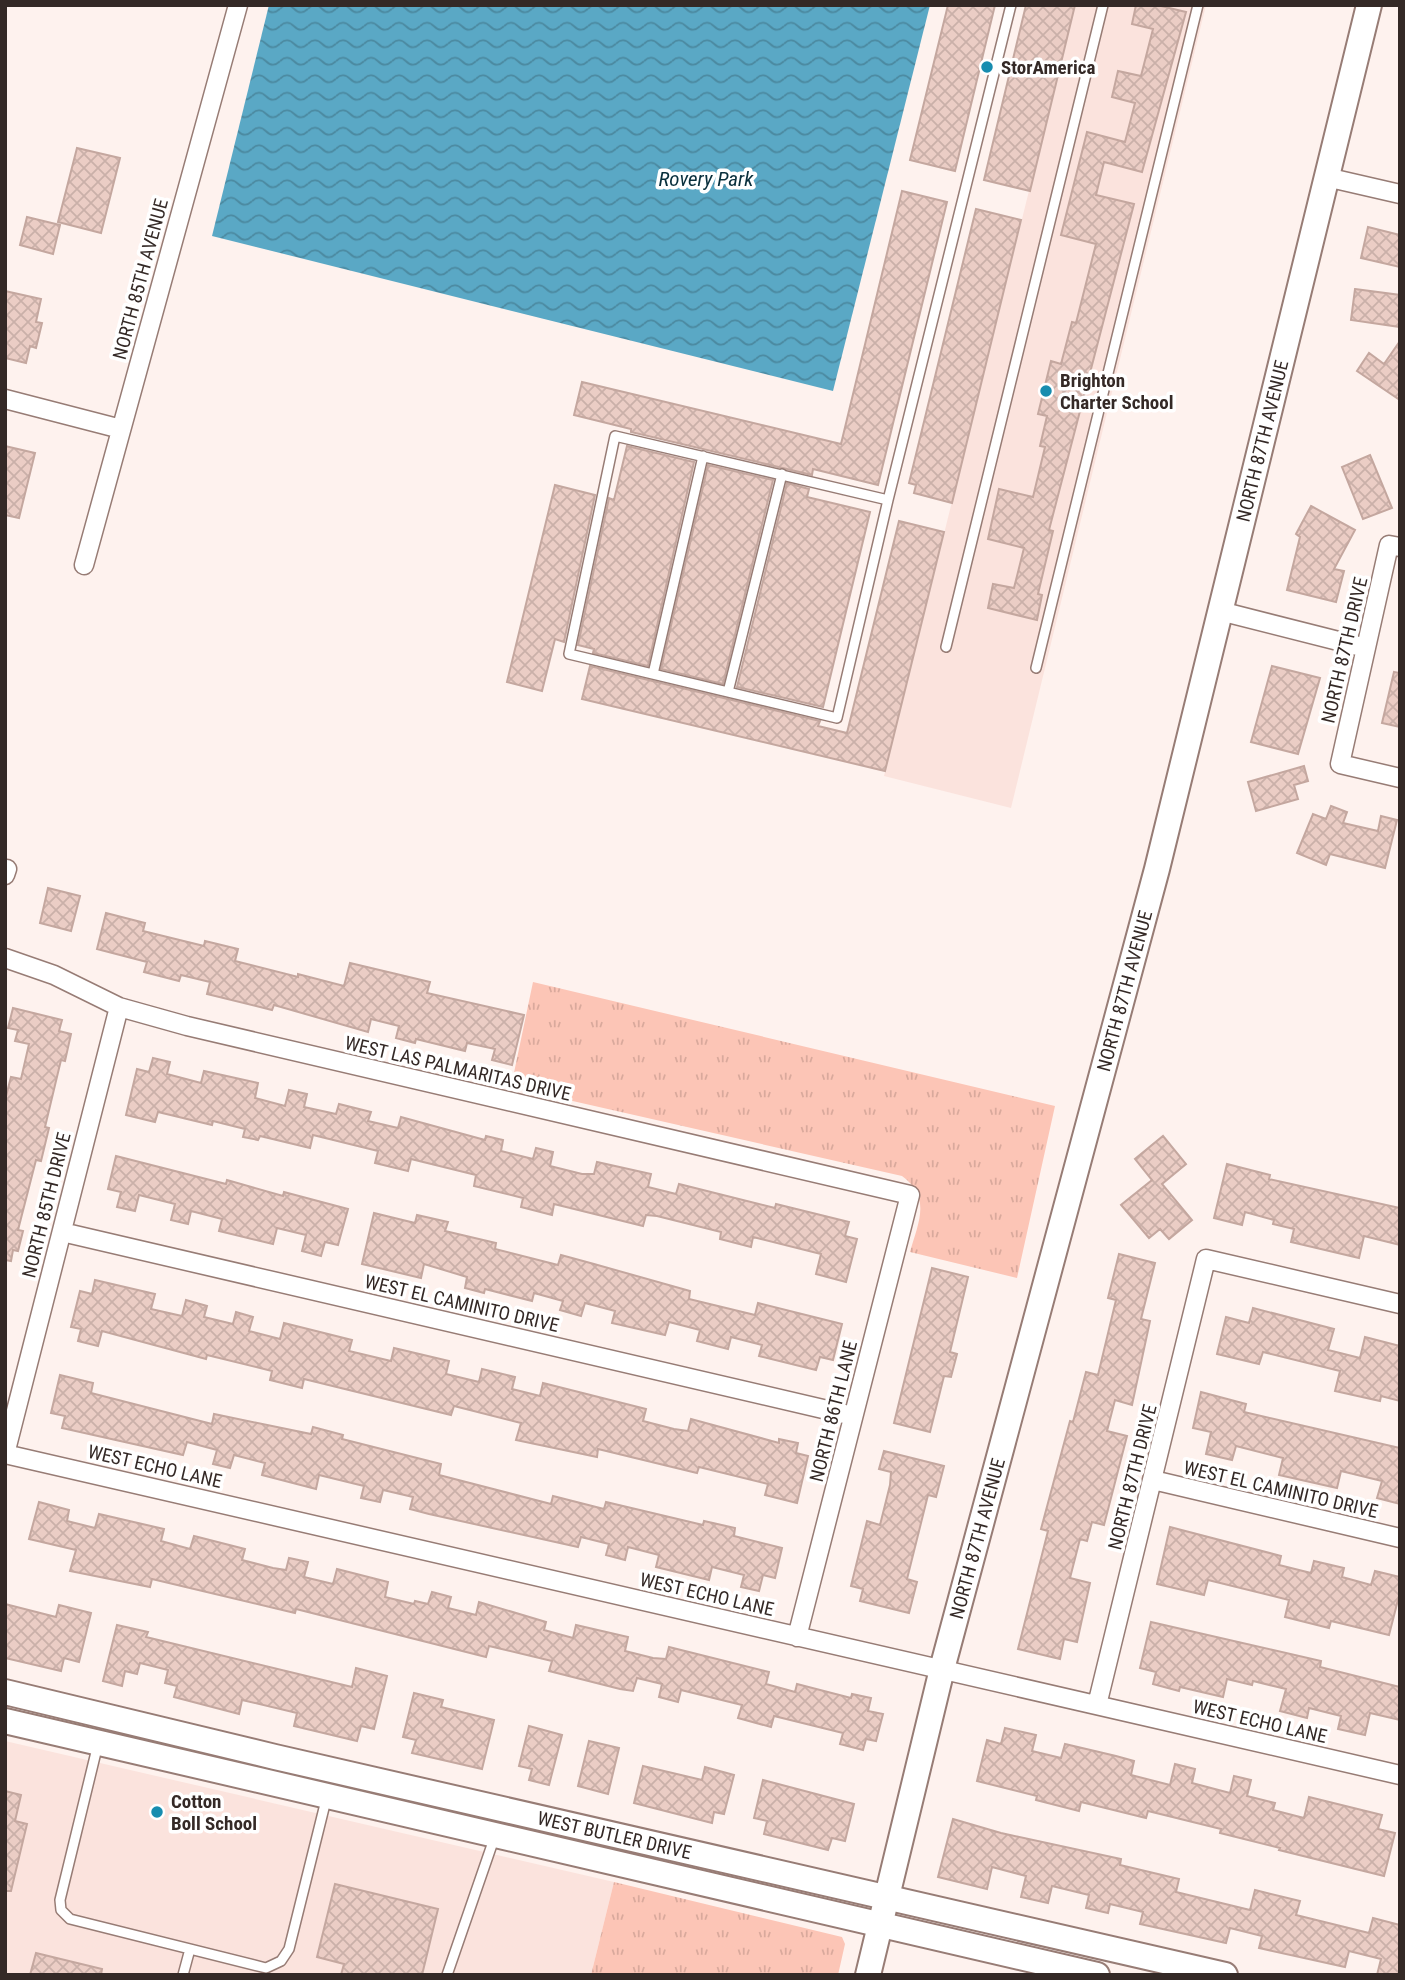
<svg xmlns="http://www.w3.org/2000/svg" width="1405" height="1980" font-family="'Roboto Condensed',sans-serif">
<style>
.built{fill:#fbe3dd}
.park{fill:url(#park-tufts)}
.water{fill:url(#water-waves)}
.building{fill:url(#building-cross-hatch);stroke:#c4a79f;stroke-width:2}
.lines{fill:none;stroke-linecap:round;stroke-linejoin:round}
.lane-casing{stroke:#977c75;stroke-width:12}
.street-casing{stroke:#977c75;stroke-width:21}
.secondary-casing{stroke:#977c75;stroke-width:28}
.lane{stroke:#fff;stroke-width:9}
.street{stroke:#fff;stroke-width:18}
.secondary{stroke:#fff;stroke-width:24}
.poi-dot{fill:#178caf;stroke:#fff;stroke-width:2.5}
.labels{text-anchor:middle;stroke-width:7;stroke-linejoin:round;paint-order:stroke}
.poi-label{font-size:19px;font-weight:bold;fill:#342926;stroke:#fff;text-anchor:start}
.street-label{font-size:19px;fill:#342926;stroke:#fff}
.water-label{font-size:21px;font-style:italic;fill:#092f3c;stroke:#fff}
</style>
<defs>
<pattern id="park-tufts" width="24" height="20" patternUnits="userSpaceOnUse" patternTransform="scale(1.75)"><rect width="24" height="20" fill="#fcc5b6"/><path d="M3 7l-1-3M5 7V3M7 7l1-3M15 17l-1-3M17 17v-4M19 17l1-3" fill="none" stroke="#d9a99c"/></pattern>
<pattern id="water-waves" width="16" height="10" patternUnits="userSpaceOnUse" patternTransform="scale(1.75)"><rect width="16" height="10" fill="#5aa8c5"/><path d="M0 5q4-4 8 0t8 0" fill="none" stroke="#4b89a0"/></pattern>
<pattern id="building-cross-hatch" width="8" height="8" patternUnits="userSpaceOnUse" patternTransform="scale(1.75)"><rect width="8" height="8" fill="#ebcdc5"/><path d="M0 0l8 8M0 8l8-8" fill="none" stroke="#cab0a9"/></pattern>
</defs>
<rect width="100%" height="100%" fill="#fef2ee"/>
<path class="built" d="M1075,5H1206L1011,808L884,776Z
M5,1741L614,1882L591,1975H5Z"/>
<path class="park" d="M533,982L1055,1106L1017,1278L910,1252C918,1223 932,1198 902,1176L511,1087Z
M614,1882L842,1937L845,1944L838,1975H591Z"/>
<path class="water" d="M269,5H930L833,391L212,236Z"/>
<path class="building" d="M948,5H995L955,171L910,160Z
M1026,5H1075L1030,191L984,180Z
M1136,5H1157L1186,12L1142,172L1104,162L1096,195L1134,204L1049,530L1053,531L1038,594L1042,595L1037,620L988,608L993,584L1014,588L1024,548L988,539L999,489L1033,497L1045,447L1040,446L1047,416L1038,414L1051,361L1061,364L1072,322L1076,323L1096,244L1061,235L1087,132L1125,142L1135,103L1112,97L1118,71L1141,76L1153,29L1132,24Z
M77,148L120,158L101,233L58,222Z
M902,191L947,202L878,485L813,469L812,475L631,432V429L574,415L582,382L841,444Z
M976,209L1021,220L952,503L914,493L916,485L909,483Z
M27,217L60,225L53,254L20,245Z
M1368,227L1400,235V267L1361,258Z
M1355,289L1400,295V327L1351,320Z
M5,291L41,299L36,322L42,323L36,348L30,346L26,363L5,358Z
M1400,341V400L1357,371L1369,353L1384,364Z
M5,446L35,453L19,518L5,515Z
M627,446L694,462L648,666L593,653L594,649L578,645L609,498L614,500Z
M1370,455L1392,508L1363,519L1342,467Z
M708,465L773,480L723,684L661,669Z
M787,483L809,489L807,497L870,512L823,707L737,687Z
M555,485L595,495L564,642L555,639L542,691L507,682Z
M1311,506L1355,530L1334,569L1344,571L1336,602L1287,590L1300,537L1296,534Z
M899,521L944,532L885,771L582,699L590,666L820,721L818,726L847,733Z
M1272,666L1320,678L1298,754L1251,742Z
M1394,672L1400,673V727L1382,723Z
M1304,766L1308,781L1294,785L1298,799L1256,811L1248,782Z
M1331,806L1347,812L1343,823L1378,831L1381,816L1397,820L1385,868L1330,854L1326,865L1297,853L1313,814L1326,819Z
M48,888L80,896L71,931L40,923Z
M106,913L145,923L143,931L204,946L205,941L238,949L235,961L298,977V974L344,986L350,963L430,982L427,993L524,1015L512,1065L492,1060L495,1049L467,1043L465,1051L416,1039L415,1043L396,1038L399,1026L371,1019L368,1032L274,1005L272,1010L207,994L210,982L181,975L179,981L144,972L147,962L97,949Z
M13,1008L62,1020L59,1031L71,1034L65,1061L61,1060L45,1127L49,1128L41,1161L36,1160L18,1230L23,1231L18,1251L13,1250L11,1261L5,1260V1100L11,1077L21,1079L29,1044L15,1041L18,1030L8,1028Z
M153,1058L170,1062L167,1074L201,1083L204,1071L258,1083L255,1098L285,1106L289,1090L307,1094L304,1107L336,1114L339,1104L371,1112L368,1121L398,1128L401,1117L485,1140L486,1136L503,1140L501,1151L533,1159L536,1148L553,1152L550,1166L582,1174H594L597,1162L651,1174L648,1187L676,1194L679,1184L775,1208L776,1204L849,1222L845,1236L857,1239L846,1282L816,1274L821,1254L753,1237L751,1247L720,1239L721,1232L657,1216L646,1215L643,1226L554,1204L552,1215L521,1207L523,1198L474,1186L476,1175L411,1159L408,1171L375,1163L378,1151L313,1135L310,1148L260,1136L258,1140L243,1137L245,1129L213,1121L212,1125L158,1112L155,1122L126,1115L137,1069L149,1072Z
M1163,1136L1186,1164L1162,1184L1192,1220L1169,1239L1160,1229L1149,1238L1121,1205L1152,1180L1135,1159Z
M116,1156L226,1184L227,1180L283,1196L284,1192L348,1209L338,1245L325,1242L321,1256L302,1251L306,1235L277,1228L273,1244L219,1231L222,1219L191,1211L188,1224L171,1220L175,1204L139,1195L135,1211L117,1207L121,1192L108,1189Z
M1227,1164L1270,1175L1269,1179L1400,1208V1245L1364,1236L1359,1258L1291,1242L1294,1229L1273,1224L1274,1220L1245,1212L1242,1225L1214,1218Z
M374,1213L415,1223L417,1215L448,1222L445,1231L496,1243L495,1249L558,1265L561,1255L594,1264L690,1291L689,1299L755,1315L758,1303L842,1324L833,1360L820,1357L816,1370L759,1356L762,1345L731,1337L728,1349L697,1341L700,1330L669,1322L665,1335L612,1323L615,1311L585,1303L581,1316L560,1310L563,1301L534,1293L532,1301L485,1289L484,1293L465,1288L467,1277L424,1264L421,1278L362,1264Z
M1119,1254L1155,1263L1141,1319L1150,1321L1132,1405L1115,1400L1107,1431L1127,1436L1104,1525L1092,1522L1087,1541L1080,1539L1070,1578L1090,1583L1077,1642L1064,1639L1060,1659L1018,1649L1048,1531L1041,1529L1070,1421L1073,1422L1086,1372L1098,1375L1116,1300L1108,1298Z
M932,1268L968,1277L950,1352L957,1354L951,1377L944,1376L930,1432L894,1423Z
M95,1280L155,1294L151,1309L182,1316L186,1300L207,1306L204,1317L233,1324L236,1312L253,1317L249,1331L280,1339L284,1323L352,1340L349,1351L391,1361L394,1348L449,1361L446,1374L479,1382L482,1369L515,1377L512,1389L540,1396L543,1383L646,1409L643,1421L674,1429L688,1431L691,1419L779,1443V1439L798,1443L796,1453L808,1456L797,1503L765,1495L768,1484L699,1467L697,1473L598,1449L597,1457L516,1440L521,1423L454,1406L451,1415L304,1379L302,1388L270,1380L272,1371L207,1355L206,1359L102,1331L98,1346L78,1341L81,1329L71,1327L80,1291L92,1294Z
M1253,1308L1334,1329L1328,1350L1360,1358L1365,1337L1400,1346V1401L1381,1396L1380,1401L1335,1391L1340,1371L1263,1352L1259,1364L1217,1354L1226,1317L1249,1323Z
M60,1375L93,1383L91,1393L212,1424L214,1414L311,1434L313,1427L343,1435L342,1439L441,1464L439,1475L551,1504L553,1496L604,1509L606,1502L703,1525L704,1521L735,1528L734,1536L782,1548L775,1578L763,1575L759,1591L741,1587L744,1575L712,1567L709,1580L656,1567L659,1555L628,1547L625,1560L606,1555L609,1544L581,1537L578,1547L429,1514L410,1509L413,1497L383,1490L380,1502L361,1498L364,1486L319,1475L316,1489L262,1475L265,1463L234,1455L230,1468L213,1464L217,1450L187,1442L183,1455L62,1428L65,1416L51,1413Z
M1201,1392L1246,1404L1244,1412L1400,1448V1504L1377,1498L1382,1481L1341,1471L1337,1488L1279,1475L1283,1458L1236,1446L1232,1460L1206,1454L1211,1432L1193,1428Z
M884,1451L944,1466L936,1497L928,1495L907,1579L917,1582L909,1613L860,1601L863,1589L851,1586L867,1521L880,1525L890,1485L891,1472L879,1469Z
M39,1502L69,1510L67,1521L95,1528L99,1514L164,1529L161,1541L190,1549L194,1536L245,1549L242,1560L273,1568L286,1570L289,1558L308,1562L304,1577L333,1584L337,1569L388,1582L385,1597L414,1604L415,1601L428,1604L432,1592L451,1597L448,1608L476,1615L479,1602L546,1622L544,1630L573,1638L576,1625L628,1637L625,1651L653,1658L666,1659L669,1647L769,1672L766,1684L795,1692L797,1684L851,1698L852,1694L871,1698L868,1711L883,1714L876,1741L866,1739L863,1750L840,1744L843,1733L774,1716L771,1727L738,1718L742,1705L681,1690L678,1702L659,1697L662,1684L637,1678L633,1691L620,1689L549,1671L552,1661L489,1646L486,1657L296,1609L295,1613L152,1579L150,1587L70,1571L76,1550L29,1539Z
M1170,1527L1281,1556L1279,1565L1311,1573L1314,1561L1344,1568L1342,1577L1371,1585L1375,1571L1400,1577V1592L1389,1635L1331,1621L1329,1628L1285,1617L1289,1600L1208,1580L1204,1595L1157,1584Z
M5,1604L56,1617L59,1605L91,1613L79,1662L64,1658L61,1671L5,1658Z
M1151,1622L1321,1661L1320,1667L1400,1687V1720L1370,1713L1365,1735L1338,1729L1341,1716L1309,1708L1307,1718L1280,1711L1286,1689L1253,1681L1252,1685L1227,1679L1223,1697L1180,1687L1179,1691L1153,1684L1156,1672L1140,1668Z
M117,1625L148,1632L146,1637L352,1687L356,1668L387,1676L374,1729L361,1726L357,1741L294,1726L297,1713L242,1700L239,1714L174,1697L177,1686L165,1683L168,1670L140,1663L137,1674L125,1671L122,1686L103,1681Z
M414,1693L443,1700L441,1707L494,1720L482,1769L412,1753L416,1740L403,1737Z
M529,1726L562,1735L549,1785L529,1780L532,1769L519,1766Z
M1005,1728L1036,1735L1032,1751L1061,1758L1065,1744L1116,1756L1134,1761L1131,1775L1170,1785L1175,1764L1195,1769L1192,1783L1230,1793L1234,1776L1251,1780L1247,1796L1275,1803L1273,1810L1304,1818L1309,1797L1382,1815L1378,1829L1395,1833L1384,1876L1279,1850L1280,1848L1220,1833L1221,1829L1148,1811L1146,1818L1081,1802L1079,1811L1036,1800L1037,1796L977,1781L987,1740L1001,1744Z
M589,1741L619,1748L608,1794L578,1786Z
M643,1766L702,1780L705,1767L734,1775L724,1814L714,1812L712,1823L634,1803Z
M763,1780L854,1804L845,1841L832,1838L828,1850L764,1834L767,1821L754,1818Z
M5,1791L21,1795L15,1821L27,1824L11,1891H5Z
M953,1819L1001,1833L1121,1859L1120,1865L1179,1879L1176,1892L1250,1910L1255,1890L1300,1901L1296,1915L1369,1933L1373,1918L1400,1925V1975H1377L1381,1959L1349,1951L1345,1967L1259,1948L1262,1936L1230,1928L1226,1943L1140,1924L1143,1912L1110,1904L1108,1913L1086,1908L1089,1895L1052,1886L1048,1903L1021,1897L1026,1876L992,1867L987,1889L938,1877Z
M335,1884L438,1909L422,1975H341L344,1964L317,1957Z
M36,1953L102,1969L101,1975H30Z"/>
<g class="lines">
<defs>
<path id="lane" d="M888,500L615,436L569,654L837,718L888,500L1011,5
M946,647L1103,5
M1036,668L1198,5
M653,674L703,456
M728,692L782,474
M98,1744L60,1900L61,1910L70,1919L266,1968L281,1961L289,1949L327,1796
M183,1975L190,1949
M447,1975L495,1836"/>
<path id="street" d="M1326,177L1400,194
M5,399L121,429
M1400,547L1389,545L1340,764L1400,778
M84,565L238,5
M1220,611L1366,648
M5,875L7,869
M5,958L54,975L119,1007L187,1026L910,1195L797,1637
M119,1007L5,1454L1400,1775
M62,1232L853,1416
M1153,1480L1400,1538
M1097,1705L1206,1259L1400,1304"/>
<g id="secondary">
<path id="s1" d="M5,1692L275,1757L1225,1975"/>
<path d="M5,1721L1097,1975"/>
<path id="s2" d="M868,1975L942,1669L1157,869L1369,5"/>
</g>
</defs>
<use href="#lane" class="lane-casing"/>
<use href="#street" class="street-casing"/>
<use href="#secondary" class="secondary-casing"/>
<use href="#lane" class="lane"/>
<use href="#street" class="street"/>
<use href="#secondary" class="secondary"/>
</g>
<g class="poi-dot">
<circle cx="987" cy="67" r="7"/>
<circle cx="1046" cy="391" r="7"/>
<circle cx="157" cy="1812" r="7"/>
</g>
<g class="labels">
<g class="poi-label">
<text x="1001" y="74">StorAmerica</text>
<text x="1060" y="387">Brighton<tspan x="1060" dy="22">Charter School</tspan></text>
<text x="171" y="1808">Cotton<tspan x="171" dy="22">Boll School</tspan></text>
</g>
<g class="street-label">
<text transform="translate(140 279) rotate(-75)" y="7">NORTH 85TH AVENUE</text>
<text dy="7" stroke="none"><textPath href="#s2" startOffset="1584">NORTH 87TH AVENUE</textPath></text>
<text transform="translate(1344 650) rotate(-77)" y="7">NORTH 87TH DRIVE</text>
<text dy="7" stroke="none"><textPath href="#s2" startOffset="1017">NORTH 87TH AVENUE</textPath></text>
<text transform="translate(458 1068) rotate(13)" y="7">WEST LAS PALMARITAS DRIVE</text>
<text transform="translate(46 1205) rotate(-76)" y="7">NORTH 85TH DRIVE</text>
<text transform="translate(462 1303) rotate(13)" y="7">WEST EL CAMINITO DRIVE</text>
<text transform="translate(833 1411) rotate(-76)" y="7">NORTH 86TH LANE</text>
<text transform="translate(155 1466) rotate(13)" y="7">WEST ECHO LANE</text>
<text transform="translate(1132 1477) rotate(-76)" y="7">NORTH 87TH DRIVE</text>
<text transform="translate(1281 1489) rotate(13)" y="7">WEST EL CAMINITO DRIVE</text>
<text dy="7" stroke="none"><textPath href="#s2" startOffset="450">NORTH 87TH AVENUE</textPath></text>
<text transform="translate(707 1594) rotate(13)" y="7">WEST ECHO LANE</text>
<text transform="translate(1260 1721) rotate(13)" y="7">WEST ECHO LANE</text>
<text dy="7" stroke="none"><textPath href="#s1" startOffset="626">WEST BUTLER DRIVE</textPath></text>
</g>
<g class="water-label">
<text x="706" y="186">Rovery Park</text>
</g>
</g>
<rect width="1405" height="1980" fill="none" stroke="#342926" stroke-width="14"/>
</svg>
